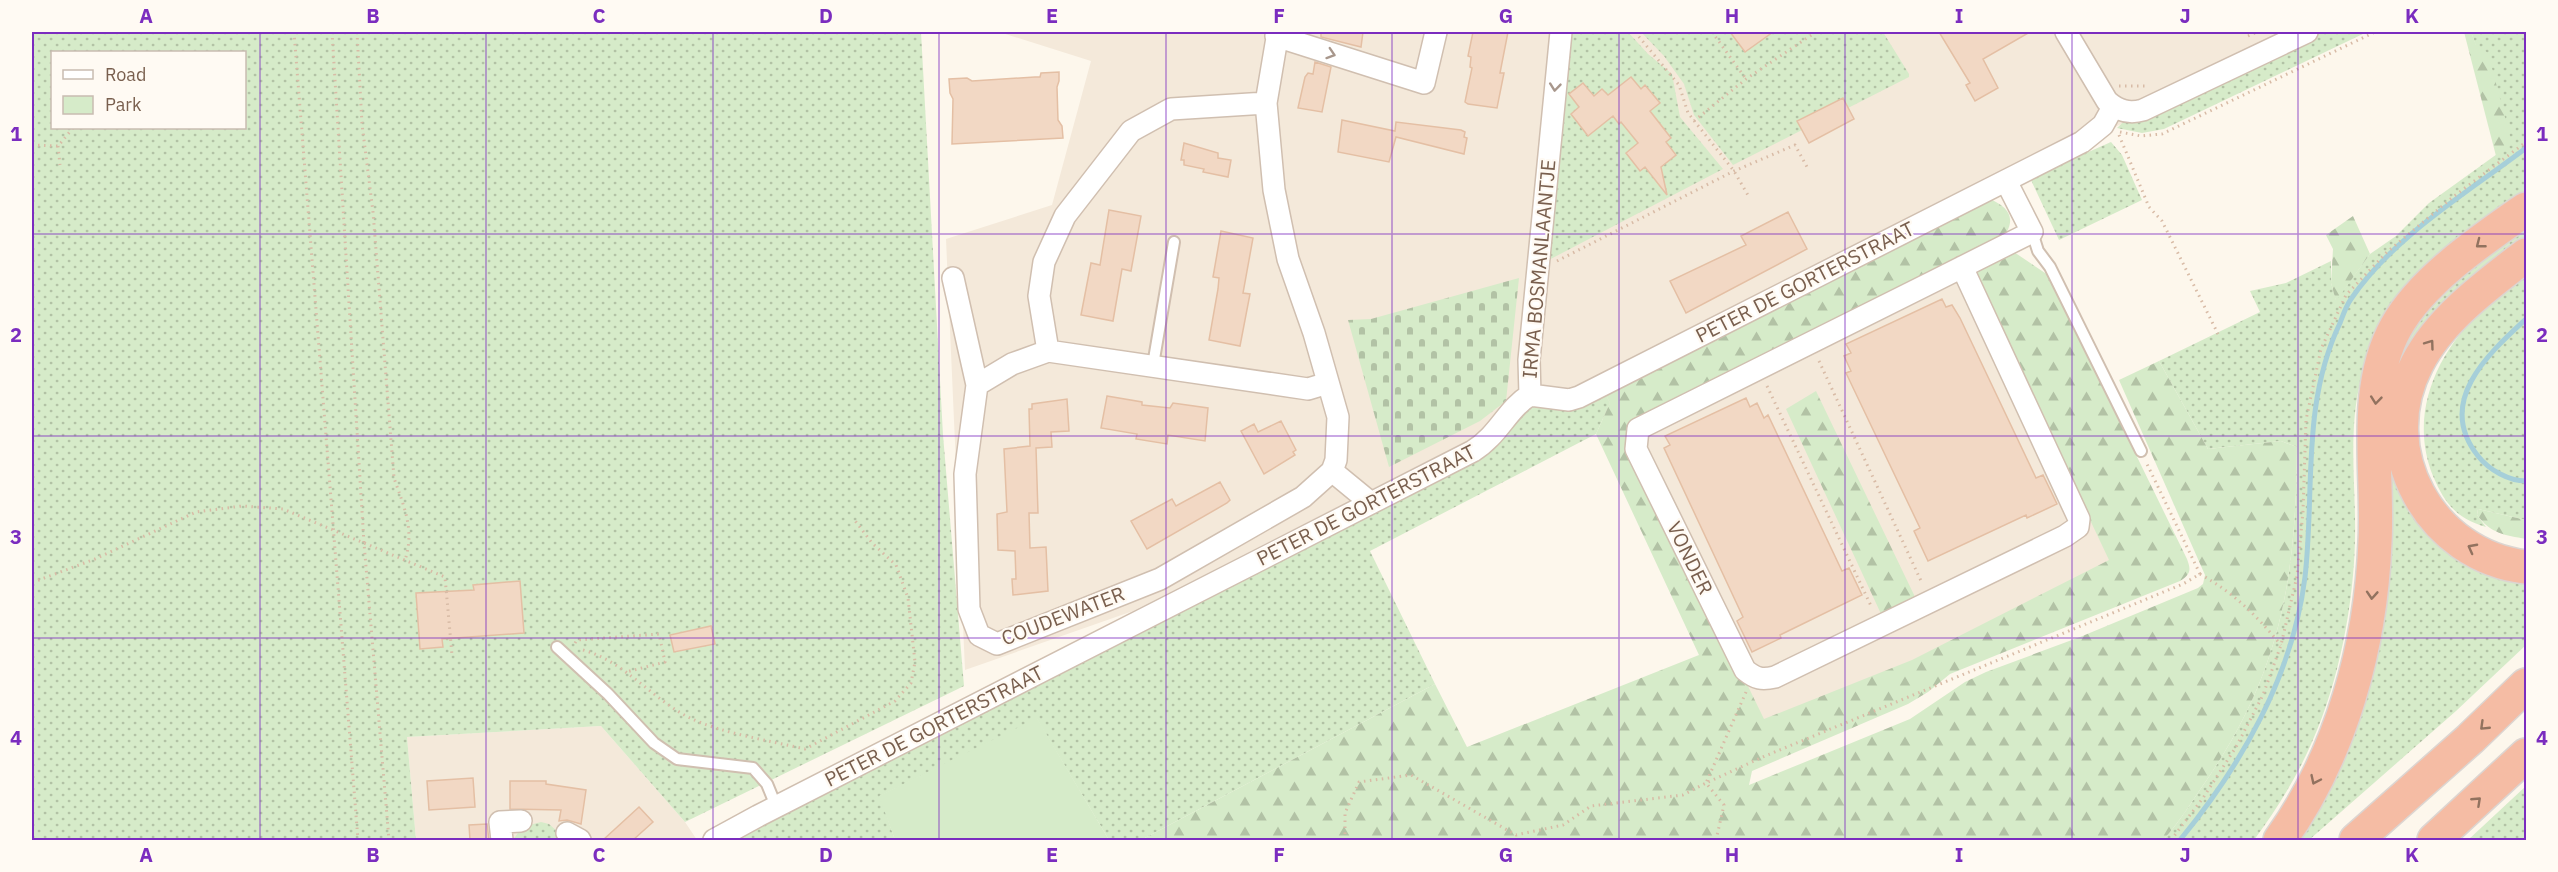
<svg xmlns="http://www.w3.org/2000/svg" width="2558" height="872" font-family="'IBM Plex Sans',sans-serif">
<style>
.residential{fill:#f4e9da}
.grass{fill:url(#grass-dots);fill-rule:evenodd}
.forest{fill:url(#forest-firs)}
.cemetery{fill:url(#cemetery-stones)}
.green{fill:#d6ebc9}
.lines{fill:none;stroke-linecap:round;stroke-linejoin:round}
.stream{stroke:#a6cfd9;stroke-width:5}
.building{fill:#f2d8c4;stroke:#e4bfa4;stroke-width:1.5}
.lane-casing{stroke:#d0bfb0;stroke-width:14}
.street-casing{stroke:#d0bfb0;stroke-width:24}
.highway-casing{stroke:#dcd5d1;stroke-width:36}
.path{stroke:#d8bba6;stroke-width:3;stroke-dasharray:1.5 4.5;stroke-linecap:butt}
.lane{stroke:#fff;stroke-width:10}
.street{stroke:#fff;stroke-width:21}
.highway{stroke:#f5bca4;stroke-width:33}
.oneway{stroke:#a8978c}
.oneway2{stroke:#92725f}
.grid{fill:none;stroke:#7b2cbf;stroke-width:1.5;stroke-opacity:0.55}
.labels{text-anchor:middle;stroke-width:4.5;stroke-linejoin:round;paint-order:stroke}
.street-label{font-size:20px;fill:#795f4e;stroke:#fffaf3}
.neatline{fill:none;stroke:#7b2cbf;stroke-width:2}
.grid-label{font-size:20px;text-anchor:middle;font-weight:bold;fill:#7b2cbf}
</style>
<defs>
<pattern id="grass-dots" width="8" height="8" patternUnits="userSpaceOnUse" patternTransform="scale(1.5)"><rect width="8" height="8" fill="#d6ebc9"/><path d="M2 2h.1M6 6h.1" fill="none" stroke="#b2c2a5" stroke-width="1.8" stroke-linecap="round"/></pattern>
<pattern id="forest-firs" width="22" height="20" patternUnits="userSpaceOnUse" patternTransform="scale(1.5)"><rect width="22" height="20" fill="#d6ebc9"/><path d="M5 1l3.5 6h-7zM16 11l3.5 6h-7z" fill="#b2c2a5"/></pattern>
<pattern id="cemetery-stones" width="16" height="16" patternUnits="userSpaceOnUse" patternTransform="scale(1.5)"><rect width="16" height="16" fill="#d6ebc9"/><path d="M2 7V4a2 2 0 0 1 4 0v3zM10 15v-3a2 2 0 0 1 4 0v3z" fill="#b2c2a5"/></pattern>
</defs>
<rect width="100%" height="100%" fill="#fdf7ec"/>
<path class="residential" d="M999,32H2295L1975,201L2125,561L1754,736L1585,381L1133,611L965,670L946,239L1052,205L1091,61Z
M601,726L685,822L697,840H416L407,737Z"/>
<path class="grass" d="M32,32H921L943,435L964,686L685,822L601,726L407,737L416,840H32ZM52,52H244V128H52Z
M1567,32H1628L1648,54L1672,74L1680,117L1723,169L1543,263Z
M1641,32H1883L1909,74V77L1848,108L1842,98L1798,121L1802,130L1733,165L1694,115L1684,84L1664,56Z
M2318,32H2367L2164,129L2142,133L2117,128L2122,123L2143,118Z
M2471,32H2526V192L2504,208L2370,352C2366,362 2362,373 2360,383C2348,433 2356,487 2355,538C2354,603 2339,682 2312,742C2297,777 2276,810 2254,840H2163C2179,823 2192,801 2206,781C2281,671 2296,578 2297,447L2281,441L2208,449L2159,361L2260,312L2250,291L2286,283L2331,261V283L2336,300L2370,254L2396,236L2429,203L2511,144Z
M2111,142L2122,155L2142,200L2059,240L2030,178Z
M2526,227V237L2467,285L2422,336L2400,472L2526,574V645L2456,711L2309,840H2293L2338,750L2393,368L2413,327L2461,278Z
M2526,275V520L2478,509L2477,515L2486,527C2456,518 2445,504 2433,476C2408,414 2437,352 2483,309C2497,296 2512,286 2526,275Z
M1604,391L1610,403L1596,434L1370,551L1435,684L1141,840H1109L1037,719L880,796L895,840H725L1478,455L1523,407Z
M2526,786V840H2468Z
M541,822L549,824L567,840H513L522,827Z"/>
<path class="forest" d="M2464,32H2471L2476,45L2488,53L2512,144L2496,156Z
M1985,197C2006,205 2019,216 2003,238L1638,422L1632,448L1764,719L1912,660L2109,560L1976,279L1980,267L2011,250L2048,275L2187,559C2191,570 2191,574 2180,581L1950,674L1928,692L1908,704L1752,771L1749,785L1910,719L1965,682L1986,672L2080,637L2198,588L2203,584L2205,575L2119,380L2159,361L2208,449L2281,441L2297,447C2296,578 2281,671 2206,781C2192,801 2179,823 2163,840H1141L1435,684L1467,747L1699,655L1596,434L1610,403L1604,391Z
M2353,216L2370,254L2336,301L2331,283L2333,249L2326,235Z
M1816,391L1916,599L1882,616L1786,409Z
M2478,509L2526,520V539C2505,535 2491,534 2477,515Z"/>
<path class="cemetery" d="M1519,278L1506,401L1480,421L1389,467L1348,320L1371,319Z"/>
<path class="green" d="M1037,718L1109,840H895L879,796Z"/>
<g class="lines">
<path class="stream" d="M2526,319C2488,354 2435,402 2478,456C2489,470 2509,481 2526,481
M2180,840C2241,766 2293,675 2305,577C2315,490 2301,405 2340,323C2343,315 2346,306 2351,299C2394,236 2467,193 2526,148"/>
</g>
<path class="building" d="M1321,32H1363L1361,47L1321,37Z
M1473,32H1508L1500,73H1504L1497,108L1468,104L1465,102L1472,68L1470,67L1471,57L1468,56Z
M1730,32H1773L1745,52Z
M1939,32H2030L1983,59L1998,88L1975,101L1966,85L1970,83Z
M1315,62L1331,67L1322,112L1298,108L1305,77L1308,73L1313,74Z
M1059,72V81L1057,87L1058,120L1062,126L1063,138L952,144L953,99L950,93L949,79L967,78L972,81L1035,77H1040L1041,73Z
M1631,77L1641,89L1645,85L1660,103L1650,111L1671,138L1666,142L1676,155L1661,167L1667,195L1645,167L1640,171L1626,153L1638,143L1621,122L1619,124L1613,116L1588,136L1571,114L1579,107L1569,94L1583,83L1594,96L1602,89L1608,95Z
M1843,98L1854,119L1809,143L1797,121Z
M1342,120L1395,131L1396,122L1461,130L1465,132L1464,137L1467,138L1464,154L1396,137L1389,162L1338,152Z
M1184,143L1218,153V158L1231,160L1228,177L1203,172L1204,169L1184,165V160H1181Z
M1109,210L1141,216L1131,271L1122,269L1113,321L1081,315L1091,263L1100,265Z
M1788,212L1807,249L1686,313L1670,281L1746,245L1741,236Z
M1221,231L1253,238L1243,293L1250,294L1240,346L1209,340L1218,289L1219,278L1213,277Z
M1942,299L1946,307L1952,305L1960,318L2036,478L2043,475L2057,504L2027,518L2026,515L1928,561L1914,531L1920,528L1846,373L1851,371L1844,356L1851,353L1846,344Z
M1107,396L1142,402V405L1170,408L1173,403L1208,408L1205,441L1168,435L1167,444L1136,439L1137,434L1101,428Z
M1746,398L1750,407L1757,403L1764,418L1768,415L1842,571L1849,568L1862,595L1780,635L1781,638L1752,652L1737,621L1743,617L1664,448L1670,445L1665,436Z
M1067,399L1069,431L1051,432L1052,447L1036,448L1038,513H1029L1030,548L1046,547L1048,591L1013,595L1012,579H1016L1015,551L998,550L997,514L1007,512L1004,449L1030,446L1029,409H1032V404Z
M1281,421L1296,450L1293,452L1295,455L1264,474L1241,431L1254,424L1258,432Z
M1220,482L1230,500L1227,503L1147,549L1131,521L1172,499L1176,506Z
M520,581L524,633L442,639L443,647L420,649L416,593L474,590L473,585Z
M711,626L715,644L674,652L670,635Z
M473,778L475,807L429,810L427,781Z
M510,781H546V784L586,790L581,824L567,820L559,821L561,810L510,809Z
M639,807L653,822L633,840H603Z
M487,824L489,840H470L469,825Z"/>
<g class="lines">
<defs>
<path id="lane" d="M2032,232L2038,251L2050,267L2141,451
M1153,365L1174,242
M557,647L608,694L654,743L677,759L753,768L767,784L776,806"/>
<path id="street" d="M1278,32L1266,103L1274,190L1288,259L1314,333L1338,417L1336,460L1332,471L1371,503
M2066,32L2107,101C2118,111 2129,114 2143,110L2307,32
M1276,36L1424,83L1436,32
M1962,267L2079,519L2078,527L2065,536L1775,677C1762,680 1756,679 1745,670L1636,449L1638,429C1770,363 1901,298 2032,232L2006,181
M953,278L977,385L965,474L969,609L979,635L997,644L1160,579L1303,497L1332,471
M1048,351L1039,296L1044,262L1065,216L1131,131L1171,109L1266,103
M977,385L1012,364L1048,351L1308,389L1328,383
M1530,395L1529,360L1561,32
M567,833L580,840
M502,840L500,822L521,821
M714,840L758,816L1473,451C1499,435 1507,409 1530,395L1569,400L1579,397L2082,142L2103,125L2113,107"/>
<path id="highway" d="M2526,255C2487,285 2440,319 2417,364C2372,451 2430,556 2526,567
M2280,840C2341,755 2371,646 2375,542C2379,473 2361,390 2396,327C2422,280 2483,239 2526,209
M2356,840L2470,739L2526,685
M2434,840L2526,755"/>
</defs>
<use href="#lane" class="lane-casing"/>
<use href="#street" class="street-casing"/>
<use href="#highway" class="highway-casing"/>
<path class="path" d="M294,32L358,840
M332,32L364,543L389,840
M357,32L362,124L373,212L394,478C404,507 415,530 405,560
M1635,32L1679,85L1688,113L1734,171L1749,197
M1712,32L1746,79
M2248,36L2257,32
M2119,86H2145
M1694,121L1746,79L1816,32
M2120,132L2141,136L2162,134L2375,32
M2119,135L2149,207L2162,221L2218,334
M32,145L58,146L73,128
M58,146L60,165
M1557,261L1734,171L1795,145L1807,167
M1819,361L1922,583
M1767,386L1872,608
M2200,574C2235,594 2255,614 2281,645
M32,580H39L95,559L196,512L242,506L283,509L445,577L452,655
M575,643L577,640L659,634L665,662L626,672
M583,650C624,661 652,699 690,718C721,733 771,741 805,749L895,701L911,683L915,662L908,598L896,565L872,543L853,518
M1746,692L1706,783L1765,756L2183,584L2200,574L2147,464
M1345,840V813L1359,782L1411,775L1516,835L1563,825L1591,806L1683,795L1706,783L1724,805L1716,840
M2171,840L2203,798L2236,747L2263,695L2281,645L2297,576L2303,511L2306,420L2321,349L2346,295L2386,253L2453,197L2526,142"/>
<use href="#lane" class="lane"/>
<use href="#street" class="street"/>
<use href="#highway" class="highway"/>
</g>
<defs><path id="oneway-chevron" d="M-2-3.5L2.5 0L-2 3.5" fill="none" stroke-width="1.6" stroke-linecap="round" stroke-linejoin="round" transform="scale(1.5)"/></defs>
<g class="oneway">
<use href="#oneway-chevron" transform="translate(1331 54) rotate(18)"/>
<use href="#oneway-chevron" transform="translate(1555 87) rotate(96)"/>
</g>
<g class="oneway2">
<use href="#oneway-chevron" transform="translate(2480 244) rotate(142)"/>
<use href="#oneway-chevron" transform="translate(2430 344) rotate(-54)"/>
<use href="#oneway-chevron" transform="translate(2376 400) rotate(96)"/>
<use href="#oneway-chevron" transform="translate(2472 548) rotate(-152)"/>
<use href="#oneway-chevron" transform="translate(2372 595) rotate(94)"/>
<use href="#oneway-chevron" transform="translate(2484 726) rotate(136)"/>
<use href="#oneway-chevron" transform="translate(2315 780) rotate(115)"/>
<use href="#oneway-chevron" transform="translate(2477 801) rotate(-43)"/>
</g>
<path class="grid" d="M260,32V840M486,32V840M713,32V840M939,32V840M1166,32V840M1392,32V840M1619,32V840M1845,32V840M2072,32V840M2298,32V840M32,234H2526M32,436H2526M32,638H2526"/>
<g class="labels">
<g class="street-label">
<text transform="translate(1539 269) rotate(-85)" y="7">IRMA BOSMANLAANTJE</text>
<text transform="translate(1805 282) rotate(-27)" y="7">PETER DE GORTERSTRAAT</text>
<text transform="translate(1366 505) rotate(-27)" y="7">PETER DE GORTERSTRAAT</text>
<text transform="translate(1690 558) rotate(64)" y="7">VONDER</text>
<text transform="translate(1063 616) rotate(-21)" y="7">COUDEWATER</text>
<text transform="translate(934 726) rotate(-27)" y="7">PETER DE GORTERSTRAAT</text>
</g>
</g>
<rect width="2558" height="872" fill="none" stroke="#fffaf3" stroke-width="66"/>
<rect x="51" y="51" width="195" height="78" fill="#fffaf3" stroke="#c9bcb1" stroke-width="1.5"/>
<rect x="63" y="70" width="30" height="9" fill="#ffffff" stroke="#c9bcb1" stroke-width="1.5"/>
<text x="105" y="81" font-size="18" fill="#795f4e">Road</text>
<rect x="63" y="96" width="30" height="18" fill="#d6ebc9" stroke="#c9bcb1" stroke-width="1.5"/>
<text x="105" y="111" font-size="18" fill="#795f4e">Park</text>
<rect x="33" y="33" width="2492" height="806" class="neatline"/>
<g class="grid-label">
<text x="146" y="23">A</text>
<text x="373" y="23">B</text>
<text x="599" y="23">C</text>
<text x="826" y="23">D</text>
<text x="1052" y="23">E</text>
<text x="1279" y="23">F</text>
<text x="1506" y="23">G</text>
<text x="1732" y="23">H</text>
<text x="1959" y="23">I</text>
<text x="2185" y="23">J</text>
<text x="2412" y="23">K</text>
<text x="16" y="141">1</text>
<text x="2542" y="141">1</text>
<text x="16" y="342">2</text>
<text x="2542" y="342">2</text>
<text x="16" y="544">3</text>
<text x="2542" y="544">3</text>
<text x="16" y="745">4</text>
<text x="2542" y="745">4</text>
<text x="146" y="862">A</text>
<text x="373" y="862">B</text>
<text x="599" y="862">C</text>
<text x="826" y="862">D</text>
<text x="1052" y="862">E</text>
<text x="1279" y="862">F</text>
<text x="1506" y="862">G</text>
<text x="1732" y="862">H</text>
<text x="1959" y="862">I</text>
<text x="2185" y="862">J</text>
<text x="2412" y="862">K</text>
</g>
</svg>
